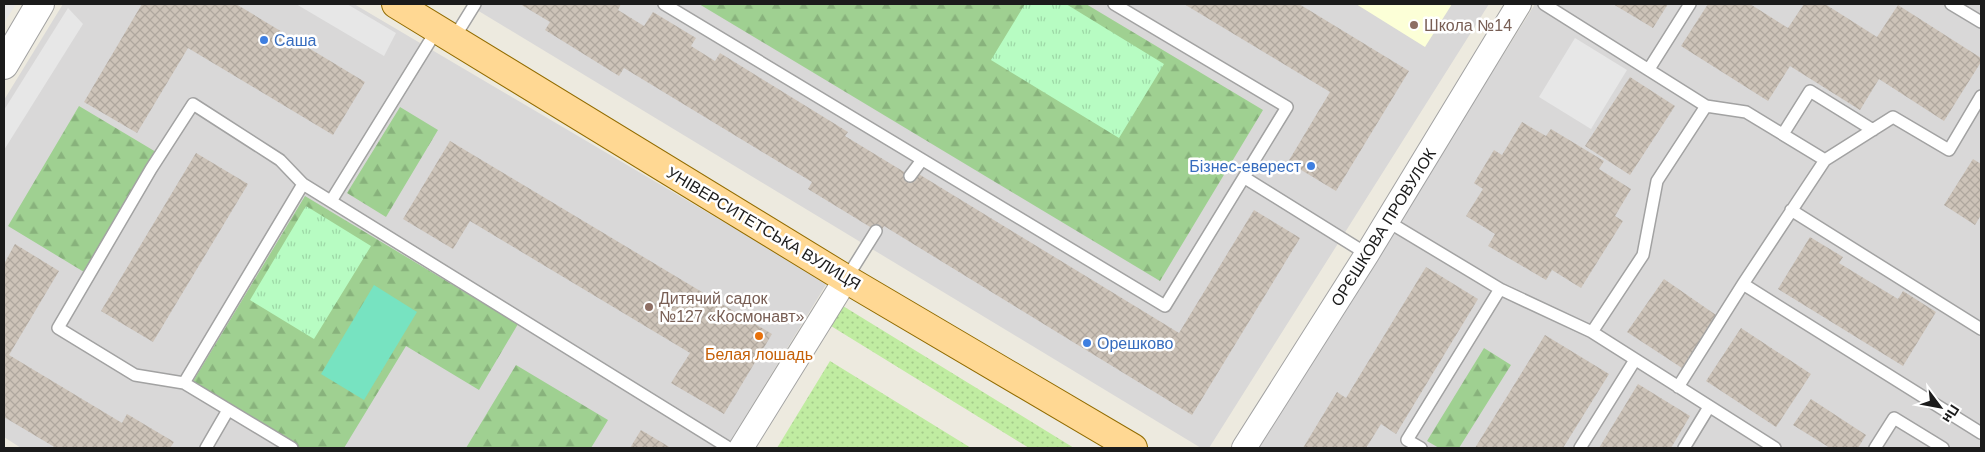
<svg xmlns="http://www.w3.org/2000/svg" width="1985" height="452" font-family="Helvetica,sans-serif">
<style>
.residential{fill:#d9d8d8}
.education{fill:#fcffd7}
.grass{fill:url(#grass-dots)}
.forest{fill:url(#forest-firs)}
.park{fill:url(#park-tufts)}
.pitch{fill:#77e3c1}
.parking{fill:#e7e7e7}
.building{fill:url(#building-cross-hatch)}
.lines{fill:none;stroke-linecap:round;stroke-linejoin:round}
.service-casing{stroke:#a2a2a2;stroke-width:14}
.minor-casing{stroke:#a2a2a2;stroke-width:26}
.tertiary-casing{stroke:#a2a2a2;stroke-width:30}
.primary-casing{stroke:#926c00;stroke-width:30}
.service{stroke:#fff;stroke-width:11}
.minor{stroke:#fff;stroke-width:24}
.tertiary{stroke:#fff;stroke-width:28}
.primary{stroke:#ffd893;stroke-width:28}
.education-dot{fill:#8d6e63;stroke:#fff;stroke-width:2}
.shop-dot{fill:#3f7fe0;stroke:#fff;stroke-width:2}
.food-dot{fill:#e8710a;stroke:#fff;stroke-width:2}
.labels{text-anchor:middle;stroke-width:5;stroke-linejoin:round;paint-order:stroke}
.education-label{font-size:16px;fill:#785e54;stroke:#fff;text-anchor:start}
.shop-label{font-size:16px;fill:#366cbe;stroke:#fff;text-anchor:start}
.street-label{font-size:16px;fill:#1b1b1b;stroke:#fff}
.food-label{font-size:16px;fill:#c56008;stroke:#fff}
</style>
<defs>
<pattern id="grass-dots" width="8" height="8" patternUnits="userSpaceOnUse" patternTransform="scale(1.25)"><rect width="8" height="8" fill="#c0eca1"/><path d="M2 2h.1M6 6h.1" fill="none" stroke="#a4ca8a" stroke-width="1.8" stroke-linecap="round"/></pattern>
<pattern id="forest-firs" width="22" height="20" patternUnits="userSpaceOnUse" patternTransform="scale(1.25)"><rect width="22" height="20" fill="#9fd091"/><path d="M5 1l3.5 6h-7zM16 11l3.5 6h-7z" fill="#88b27c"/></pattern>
<pattern id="park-tufts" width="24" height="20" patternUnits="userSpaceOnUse" patternTransform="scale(1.25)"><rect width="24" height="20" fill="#b7fcc2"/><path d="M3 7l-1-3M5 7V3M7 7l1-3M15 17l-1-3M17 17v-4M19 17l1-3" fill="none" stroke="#9dd7a6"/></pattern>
<pattern id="building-cross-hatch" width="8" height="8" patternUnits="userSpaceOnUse" patternTransform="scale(1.25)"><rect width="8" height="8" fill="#cdc3b8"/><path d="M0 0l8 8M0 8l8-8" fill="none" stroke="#afa79e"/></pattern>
</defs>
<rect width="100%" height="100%" fill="#edeadf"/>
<path class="residential" d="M63,4H354L827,283L726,448H21L4,437V100Z
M467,4H1489L1209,448H1201Z
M1535,4H1981V448H1258Z"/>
<path class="education" d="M1356,4H1452L1425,47Z"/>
<path class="grass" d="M843,306L1074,448H1029L831,326Z
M830,361L971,448H777Z"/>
<path class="forest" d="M699,4H1086L1263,110L1160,281Z
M79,106L156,152L84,272L8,226Z
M400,107L438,130L386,217L347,193Z
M305,196L518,324L479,390L406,346L344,448H300L192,383Z
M1484,348L1511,365L1459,448H1439L1427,441Z
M516,365L608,420L591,448H466Z"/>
<path class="park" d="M1025,4H1066L1164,64L1119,138L991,60Z
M306,206L371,246L314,339L250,300Z"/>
<path class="pitch" d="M374,285L417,312L364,400L321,374Z"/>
<path class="parking" d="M4,4H16L4,23Z
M296,4H347L396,33L384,56Z
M68,8L83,24L4,150V110Z
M1575,38L1627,70L1591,129L1539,97Z"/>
<path class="building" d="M142,4H236L365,82L333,135L188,48L137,133L84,102Z
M520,4H621L618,10L644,26L653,12L696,38L691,46L715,61L720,53L848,132L845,136L914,178L917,173L1179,333L1254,210L1300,238L1192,415L884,226L880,233L808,189L812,182L624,68L619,76L545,30L550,22Z
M1184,4H1299L1409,71L1336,191L1288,162L1330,92Z
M1613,4H1668L1653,28Z
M1708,4H1750L1788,28L1804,4H1825L1877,37L1898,5L1981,58V62L1944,121L1879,79L1860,110L1790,66L1768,101L1681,46Z
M1630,77L1675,106L1630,175L1585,146Z
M1522,122L1546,136L1551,129L1604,161L1599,169L1631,189L1615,216L1623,221L1581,288L1552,270L1546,280L1488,246L1495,234L1466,216L1483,189L1474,183L1494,150L1502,155Z
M450,141L772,334L724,414L671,383L690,353L470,221L453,249L403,219Z
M196,153L248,184L153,342L101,311Z
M1973,159L1981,164V215L1975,225L1944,205Z
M1810,237L1843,257L1839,263L1898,299L1903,291L1936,312L1903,366L1778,289Z
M15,244L59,271L9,355L122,423L127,414L174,442L170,448H56L4,417V264Z
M1426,267L1478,299L1396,434L1381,424L1366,448H1303L1337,392L1346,398Z
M1664,279L1716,315L1682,368L1627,332Z
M1741,328L1811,374L1776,427L1706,381Z
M1545,335L1609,374L1563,448H1475Z
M1638,384L1690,416L1671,448H1599Z
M1811,399L1866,435L1858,448H1830L1793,425Z
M641,430L671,448H630Z"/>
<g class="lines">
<defs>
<path id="service" d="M664,4L1165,306L1287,107L1114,4
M1544,4L1706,106L1746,112L1825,160L1893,117L1949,150L1981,96
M1951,4L1981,22
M454,38L475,4
M1649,69L1690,4
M1783,134L1810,91L1873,130
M910,176L922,160
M1245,178L1367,254
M331,201L438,28
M1791,210L1981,329
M1387,221L1500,289L1592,332L1775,448
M846,279L876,231
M1743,284L1981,433
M1592,332L1643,255L1657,181L1706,106
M184,383L135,375L58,328L151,169L193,104L280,160L303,184
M1678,387L1743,284L1825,160
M206,448L228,410
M292,448L184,383L303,184L729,448
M1421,448L1407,440L1500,289
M1580,448L1635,360
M1684,448L1709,407
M1875,448L1894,418L1943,448"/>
<path id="minor" d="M741,448L846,279
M1244,448L1367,254L1519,4"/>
<path id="tertiary" d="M4,65L40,4"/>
<path id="primary" d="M396,4L846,279L1133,448"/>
</defs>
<use href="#service" class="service-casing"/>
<use href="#minor" class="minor-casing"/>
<use href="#tertiary" class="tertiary-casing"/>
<use href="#primary" class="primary-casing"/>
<use href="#service" class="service"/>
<use href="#minor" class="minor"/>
<use href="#tertiary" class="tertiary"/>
<use href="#primary" class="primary"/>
</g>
<g class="education-dot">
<circle cx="1414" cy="25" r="5"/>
<circle cx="649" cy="307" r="5"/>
</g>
<g class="shop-dot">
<circle cx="264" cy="40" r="5"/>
<circle cx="1311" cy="166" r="5"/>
<circle cx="1087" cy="343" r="5"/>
</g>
<circle class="food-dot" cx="759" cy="336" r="5"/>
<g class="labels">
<g class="education-label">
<text x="1424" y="31">Школа №14</text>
<text x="659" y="304">Дитячий садок<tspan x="659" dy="18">№127 «Космонавт»</tspan></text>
</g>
<g class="shop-label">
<text x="274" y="46">Саша</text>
<text x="1301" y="172" text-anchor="end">Бізнес-еверест</text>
<text x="1097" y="349">Орешково</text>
</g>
<g class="street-label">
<text transform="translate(1383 227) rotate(-58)" y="6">ОРЄШКОВА ПРОВУЛОК</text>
<text transform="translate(764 228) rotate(31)" y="6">УНІВЕРСИТЕТСЬКА ВУЛИЦЯ</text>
</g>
<g class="food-label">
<text x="759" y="360">Белая лошадь</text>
</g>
</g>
<rect width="1985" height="452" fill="none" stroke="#1b1b1b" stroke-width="10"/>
<g transform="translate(1940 407) rotate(122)" stroke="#ffffff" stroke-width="4" paint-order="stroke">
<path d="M0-4L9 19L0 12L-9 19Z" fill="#1b1b1b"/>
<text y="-8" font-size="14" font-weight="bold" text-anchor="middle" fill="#1b1b1b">Пн</text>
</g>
</svg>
